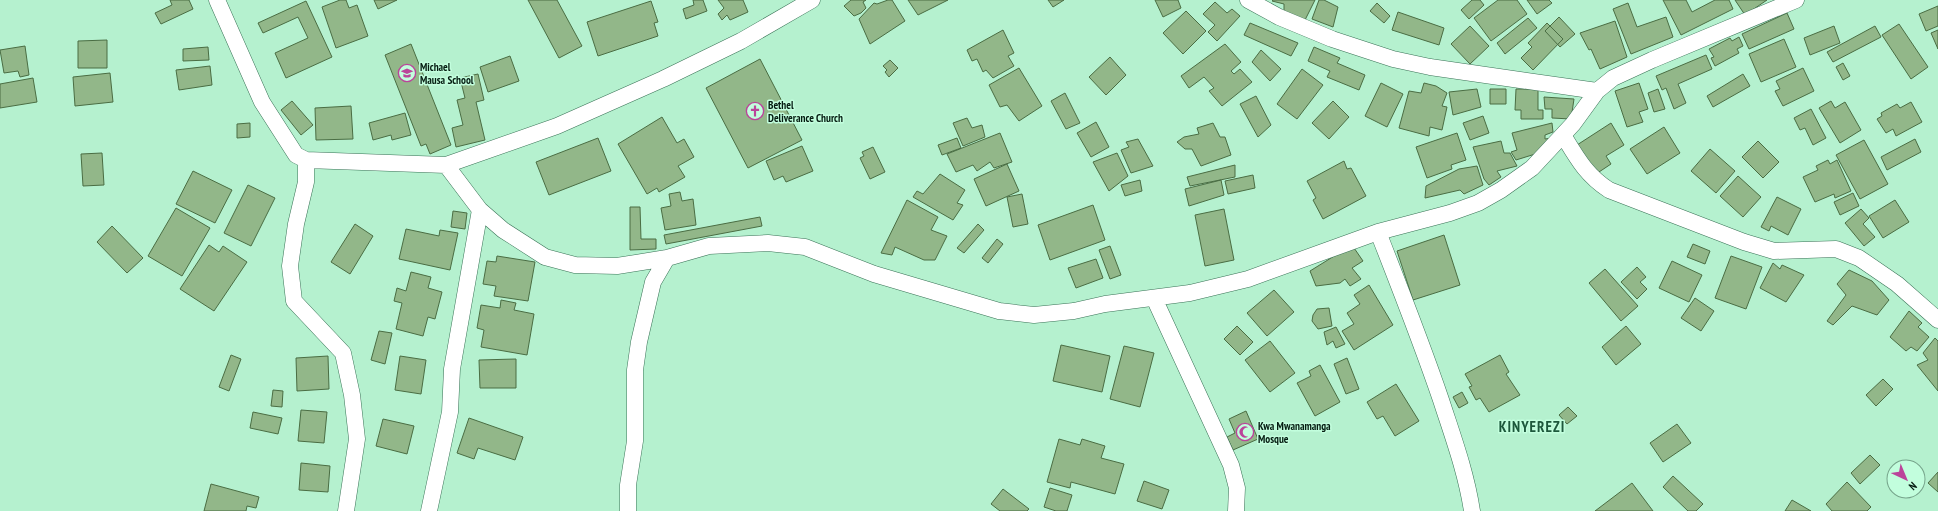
<svg xmlns="http://www.w3.org/2000/svg" width="1938" height="511" font-family="'PT Sans Narrow',sans-serif">
<style>
.building{fill:#92b789;stroke:#4a6d43}
.lines{fill:none;stroke-linecap:round;stroke-linejoin:round}
.minor-casing{stroke:#3a7357;stroke-width:17}
.minor{stroke:#fff;stroke-width:16}
.labels{text-anchor:middle;stroke-width:3;stroke-linejoin:round;paint-order:stroke}
.poi-label{font-size:11px;font-weight:bold;fill:#051c11;stroke:#c2fedd;text-anchor:start}
.district-label{font-size:15px;font-weight:bold;letter-spacing:1px;fill:#1d583c;stroke:#c2fedd}
</style>
<rect width="100%" height="100%" fill="#b5f1cf"/>
<path class="building" d="M170,0H189L193,9L161,24L155,13L172,5Z
M340,0H346L349,8L357,5L368,36L336,48L322,7Z
M374,0H397L378,9Z
M528,0H557L582,46L559,58Z
M693,0H703L707,11L686,19L683,9L694,5Z
M718,0H743L748,12L730,20L727,15L722,20L718,14L724,8Z
M851,0H866L863,2L866,8L861,13L854,16L844,6Z
M888,0H892L905,21L870,44L859,19L874,3L877,4Z
M908,0H948L918,15Z
M1048,0H1064L1053,7Z
M1155,0H1178L1181,8L1163,17Z
M1273,0H1315L1305,20L1284,11V4L1272,1Z
M1319,0H1324L1338,7L1333,27L1312,19Z
M1472,0H1480L1484,5L1469,19L1461,10Z
M1498,0H1517L1527,14L1491,41L1474,18Z
M1527,0H1549L1552,3L1537,14Z
M1663,0H1686L1692,12L1715,0H1729L1733,9L1681,35Z
M1735,0H1767L1745,15Z
M306,1L332,57L286,78L275,53L308,38L298,17L263,33L258,23Z
M651,1L658,22L654,23L658,36L598,56L587,22Z
M1215,2L1227,13L1232,9L1240,16L1217,41L1208,32L1215,25L1203,14Z
M1377,3L1390,16L1384,23L1370,11Z
M1628,3L1637,27L1666,17L1673,37L1631,54L1613,9Z
M1938,6V26L1926,31L1919,14Z
M1186,11L1206,31L1183,54L1163,33Z
M1398,12L1444,28L1439,45L1392,30Z
M1787,13L1794,29L1749,49L1742,34Z
M1559,17L1575,34L1560,47L1545,31Z
M1528,18L1537,28L1505,54L1497,43Z
M1615,21L1627,57L1600,69L1591,49L1589,50L1580,33Z
M1250,23L1298,43L1291,56L1244,35Z
M1547,23L1563,39L1533,70L1521,58L1532,47L1528,43Z
M1899,24L1928,67L1911,79L1882,35Z
M1470,26L1489,46L1470,64L1451,44Z
M1834,26L1840,43L1810,55L1804,38Z
M1875,26L1881,37L1833,62L1827,52Z
M1003,30L1014,53L1008,56L1014,66L993,78L986,70L983,72L977,59L972,61L967,50Z
M1938,30V49L1931,33Z
M1739,37L1743,46L1737,49L1739,53L1715,66L1711,58L1714,57L1709,49L1730,38L1732,41Z
M1784,39L1796,67L1761,82L1749,54Z
M107,40V68H78V41Z
M411,44L451,145L430,154L426,144L421,146L385,55Z
M1225,44L1241,62L1231,71L1234,74L1240,69L1252,82L1222,106L1209,91L1214,88L1204,77L1189,88L1181,76Z
M25,46L29,75L20,77L18,71L4,73L0,50Z
M208,47L209,60L183,61V49Z
M1314,47L1340,58L1337,63L1365,75L1359,90L1327,77L1330,71L1308,61Z
M1261,50L1281,69L1270,81L1252,62Z
M1706,55L1712,69L1678,84L1686,103L1674,109L1666,88L1662,90L1656,76Z
M510,56L519,81L488,92L480,67Z
M1110,57L1126,75L1106,95L1089,77Z
M760,59L802,140L748,168L706,88Z
M890,60L898,68L889,77L885,72L887,70L883,66Z
M1843,63L1850,76L1843,80L1836,67Z
M210,66L212,85L179,90L176,70Z
M1019,68L1042,106L1019,121L1007,105L1000,107L989,85Z
M1803,68L1814,91L1783,106L1775,91L1780,89L1776,81Z
M1302,69L1323,85L1297,119L1277,104Z
M110,73L113,102L75,106L73,77Z
M478,74L484,100L476,102L485,140L456,147L452,128L463,125L457,100L465,98L460,78Z
M1743,74L1750,86L1713,107L1707,96Z
M33,78L37,102L0,108V84Z
M1381,83L1403,94L1387,127L1365,116Z
M1424,83L1436,86L1447,93L1442,106L1447,107L1442,130L1430,127L1429,136L1399,128L1409,91L1421,93Z
M1639,83L1648,109L1639,112L1643,122L1627,127L1615,91Z
M1477,89L1481,107L1453,115L1449,92Z
M1490,89H1506V104H1490Z
M1516,89H1538V110H1543V119H1521V110H1515Z
M1658,89L1665,109L1654,112L1648,93Z
M1065,93L1080,123L1066,129L1051,101Z
M1256,96L1271,125L1258,137L1240,104Z
M1544,97L1574,99L1571,119L1552,118V109H1545Z
M292,101L313,125L301,135L281,110Z
M1333,101L1349,117L1329,139L1312,123Z
M1831,101L1835,108L1845,102L1861,130L1840,143L1819,108Z
M1911,102L1922,122L1896,136L1893,129L1886,133L1877,119L1882,116L1881,113L1897,104L1900,108Z
M351,106L353,139L316,140L315,108Z
M1811,109L1826,138L1813,145L1805,128L1800,130L1794,118Z
M405,113L411,135L392,140L391,135L373,140L369,123Z
M1483,116L1489,133L1470,140L1463,123Z
M662,117L677,143L684,139L694,157L678,166L685,177L659,192L657,188L647,194L618,144Z
M967,118L972,128L982,125L985,137L963,146L953,123Z
M1096,122L1109,147L1091,157L1077,133Z
M250,123V137L237,138V124Z
M1213,123L1220,137H1225L1231,155L1201,166L1192,149H1185L1177,142L1184,137L1199,134L1197,128Z
M1552,123L1553,132L1545,135V139L1552,138L1545,151L1516,160L1511,152L1517,150L1512,133Z
M1611,123L1624,145L1606,156L1611,164L1596,174L1577,145Z
M1664,127L1680,153L1647,174L1630,149Z
M1000,133L1012,162L994,168L990,162L977,171L973,165L956,172L947,154Z
M1457,133L1466,160L1451,165L1452,169L1427,178L1416,147Z
M598,138L611,171L549,195L536,162Z
M957,138L961,148L942,155L938,145Z
M1138,139L1153,166L1131,173L1121,150L1129,147L1126,142Z
M1915,139L1921,152L1887,170L1881,157Z
M1864,140L1888,184L1860,199L1836,155Z
M1501,141L1504,153H1510L1517,166L1497,171L1501,177L1489,185L1484,179L1473,147Z
M1758,141L1779,162L1763,178L1742,157Z
M802,146L813,171L786,182L783,176L774,180L766,161Z
M873,147L885,172L870,179L860,158L864,156L862,152Z
M1710,149L1735,171L1716,193L1691,171Z
M102,153L104,185L83,186L81,154Z
M1117,153L1128,176L1109,191L1093,162Z
M1828,160L1830,164L1837,160L1851,191L1835,198L1834,194L1815,202L1803,177L1818,170L1816,166Z
M1344,161L1347,169L1351,168L1366,196L1323,219L1313,200L1316,198L1307,181Z
M1007,164L1019,191L986,206L974,179Z
M1235,165V177L1190,186L1187,177Z
M1477,166L1483,185L1464,194L1460,190L1425,198L1426,186L1459,169Z
M193,171L232,190L215,223L176,204Z
M940,174L965,190L957,203L963,205L953,220L913,197L917,191L923,194Z
M1253,175L1255,188L1228,194L1225,181Z
M1738,176L1761,197L1743,217L1720,196Z
M1140,180L1142,191L1125,196L1121,185Z
M1221,180L1224,195L1189,206L1185,189Z
M248,185L275,198L251,246L224,233Z
M680,192L682,201L693,199L696,225L665,230L661,208L671,206L669,194Z
M1853,193L1859,206L1840,215L1834,202Z
M1022,194L1028,224L1013,227L1007,197Z
M1777,197L1801,209L1788,235L1771,226L1769,231L1761,227Z
M907,200L938,217L931,230L947,236L935,260H924L895,247L892,255L881,253Z
M1895,200L1909,222L1883,238L1869,216Z
M1093,205L1105,240L1050,260L1038,225Z
M630,207H640L641,239H656V249L630,250Z
M176,208L210,228L182,276L148,256Z
M1224,209L1234,260L1205,266L1195,215Z
M1861,209L1869,218L1863,224L1875,237L1864,246L1845,223Z
M453,211L467,213L465,229L451,227Z
M760,217L762,226L666,244L664,235Z
M355,224L373,236L350,274L331,262Z
M978,224L984,230L964,253L957,248Z
M112,226L143,258L127,273L97,242Z
M406,229L439,236L440,230L458,233L450,270L399,259Z
M1444,235L1460,285L1413,300L1397,251Z
M997,239L1003,244L988,263L982,258Z
M1693,244L1710,251L1705,264L1687,257Z
M209,245L219,252L223,246L247,262L214,311L180,289Z
M1352,245L1363,261L1352,268L1361,279L1350,286L1345,279L1340,283L1316,286L1310,271Z
M1110,246L1121,275L1110,279L1099,250Z
M497,256L535,262L528,301L494,296L496,286L483,284L487,261L496,262Z
M1731,256L1762,267L1746,309L1715,298Z
M1096,259L1103,278L1076,288L1068,268Z
M1672,261L1702,275L1689,302L1659,288Z
M1773,263L1780,269L1782,265L1804,275L1786,302L1760,288Z
M1637,267L1646,277L1640,282L1647,289L1637,299L1621,282Z
M1605,269L1638,306L1621,321L1589,283Z
M1849,270L1872,281L1889,300L1877,315L1852,306L1833,325L1827,321L1846,295L1837,284Z
M411,272L431,277L428,288L442,292L435,319L428,317L423,336L396,329L402,303L394,301L397,288L406,291Z
M1369,285L1393,325L1354,350L1342,331L1354,324L1347,313L1360,304L1354,295Z
M1274,290L1294,312L1267,336L1247,313Z
M1695,298L1714,311L1701,331L1681,318Z
M501,300L516,303L514,310L534,314L527,355L481,347L484,330L477,328L481,305L500,308Z
M1329,308L1332,326L1318,329L1312,321L1313,315L1317,309Z
M1909,311L1922,323L1918,327L1929,337L1917,351L1911,347L1906,351L1890,337Z
M1237,326L1253,342L1240,355L1224,339Z
M1626,326L1641,344L1616,365L1602,347Z
M1336,327L1345,344L1336,348L1333,341L1327,345L1324,332Z
M379,331L392,333L385,364L371,360Z
M1935,338L1938,341V391L1917,365L1928,360L1923,353Z
M1270,341L1295,373L1270,392L1245,360Z
M1061,345L1110,356L1102,392L1053,381Z
M1124,346L1154,353L1140,407L1110,399Z
M231,355L241,359L229,391L219,387Z
M1500,355L1509,372L1506,374L1520,395L1489,412L1480,398L1476,400L1469,387L1472,386L1465,374Z
M328,356L329,389L297,391L296,358Z
M400,356L426,360L421,394L395,390Z
M1347,358L1359,389L1346,394L1334,364Z
M516,359V388H480L479,360Z
M1320,365L1340,402L1315,416L1297,383L1311,376L1309,371Z
M1883,379L1893,389L1876,406L1866,395Z
M1396,384L1419,421L1395,436L1383,416L1377,419L1367,402Z
M273,390L283,391L282,407L271,406Z
M1462,392L1468,403L1459,408L1453,397Z
M1568,407L1577,416L1567,424L1559,415Z
M301,410L327,412L324,443L298,441Z
M1246,411L1258,439L1233,450L1227,437L1235,433L1229,419Z
M253,412L282,418L278,434L250,428Z
M469,418L523,437L515,460L478,448L474,459L457,453Z
M383,419L414,426L407,454L376,446Z
M1677,424L1691,443L1663,462L1650,443Z
M1059,439L1080,445L1082,439L1105,446L1101,458L1124,464L1115,494L1071,482L1070,488L1047,482Z
M1870,455L1880,465L1860,484L1851,473Z
M301,463L330,466L328,492L299,490Z
M1938,472V492L1928,483Z
M1673,476L1703,504L1696,511H1688L1663,487Z
M1144,481L1169,490L1162,509L1137,501Z
M1847,482L1871,507L1867,511H1832L1826,504Z
M1632,483L1653,511H1595Z
M211,484L259,497L256,508L247,506L246,511H204Z
M1050,488L1072,495L1067,511H1056L1044,507Z
M1003,489L1029,509L1027,511H1000L991,504Z
M1792,500L1811,511H1785Z"/>
<g class="lines">
<defs>
<path id="minor" d="M217,0L262,102L296,155L306,160L446,165L557,126L663,79L741,41L812,0
M1248,0L1279,17L1332,39L1393,59L1430,67L1597,91
M1563,135C1577,158 1586,175 1609,190L1744,242L1774,251L1836,249L1859,258L1897,284L1938,320
M306,160V182L296,224L290,266L294,301L343,353L352,395L357,439L346,511
M446,165L480,210L503,230L545,257L575,265L617,266L667,258L709,246L768,243L805,247L874,274L999,311L1034,315L1074,311L1105,304L1190,293L1248,279L1378,232L1450,213L1478,203L1501,190L1532,168L1573,124L1597,91L1613,78L1652,60L1796,0
M1378,232C1400,288 1422,344 1441,400C1453,437 1466,472 1472,511
M1154,298L1231,465L1237,488L1236,511
M429,511L450,412L452,369L480,210
M628,511V485L635,441V370L639,342L653,282L667,258"/>
</defs>
<use href="#minor" class="minor-casing"/>
<use href="#minor" class="minor"/>
</g>
<defs>
<symbol id="school-ring" viewBox="-11 -11 22 22"><circle r="9.5" fill="#c2fedd" stroke="#bb449a" stroke-width="1.5"/><path d="M0-5L7-2L0 1L-7-2ZM-4 1L0 2.5L4 1V4Q0 6-4 4Z" fill="#bb449a"/></symbol>
<symbol id="church-ring" viewBox="-11 -11 22 22"><circle r="9.5" fill="#c2fedd" stroke="#bb449a" stroke-width="1.5"/><path d="M-1.2-6h2.4v3.5h3.3v2.4h-3.3V6h-2.4V-.1h-3.3v-2.4h3.3Z" fill="#bb449a"/></symbol>
<symbol id="mosque-ring" viewBox="-11 -11 22 22"><circle r="9.5" fill="#c2fedd" stroke="#bb449a" stroke-width="1.5"/><path d="M3.5-4.9A6 6 0 1 0 3.5 4.9A5 5 0 1 1 3.5-4.9Z" fill="#bb449a"/></symbol>
</defs>
<g fill-rule="evenodd">
<use href="#school-ring" x="397" y="63" width="20" height="20"/>
<use href="#church-ring" x="745" y="101" width="20" height="20"/>
<use href="#mosque-ring" x="1235" y="422" width="20" height="20"/>
</g>
<g class="labels">
<g class="poi-label">
<text x="420" y="71">Michael<tspan x="420" dy="13">Mausa School</tspan></text>
<text x="768" y="109">Bethel<tspan x="768" dy="13">Deliverance Church</tspan></text>
<text x="1258" y="430">Kwa Mwanamanga<tspan x="1258" dy="13">Mosque</tspan></text>
</g>
<g class="district-label">
<text x="1532" y="432">KINYEREZI</text>
</g>
</g>
<g transform="translate(1906 479) rotate(136)"><circle r="19" fill="#c2fedd" stroke="#76a48b"/>
<path d="M0-3L7 15L0 10L-7 15Z" fill="#bb449a"/>
<text y="-6" font-size="11" font-weight="bold" text-anchor="middle" fill="#051c11">N</text>
</g>
</svg>
